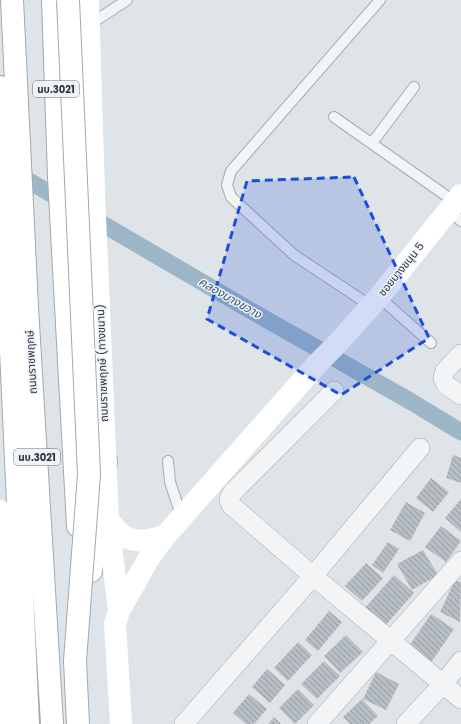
<svg xmlns="http://www.w3.org/2000/svg" width="461" height="724" font-family="Poppins,'Noto Sans Thai',sans-serif">
<style>
.lines{fill:none;stroke-linecap:round;stroke-linejoin:round}
.canal{stroke:#9cb6c7;stroke-width:17}
.building{fill:url(#building-back-hatch)}
.lane-casing{stroke:#a5acb2;stroke-width:12}
.street-casing{stroke:#a5acb2;stroke-width:20}
.primary-casing{stroke:#9faab3;stroke-width:24}
.lane{stroke:#f2f4f6;stroke-width:10}
.street{stroke:#f2f4f6;stroke-width:19}
.secondary{stroke:#fff;stroke-width:22}
.primary{stroke:#fff;stroke-width:22}
.primary-bridge-casing{stroke:#9faab3;stroke-width:24;stroke-linecap:butt}
.primary-bridge{stroke:#fff;stroke-width:22}
.marked{fill:#1d4ed8;fill-opacity:0.2;stroke:#1d4ed8;stroke-width:3;stroke-dasharray:8 5;stroke-linejoin:round}
.labels{text-anchor:middle;stroke-width:3;stroke-linejoin:round;paint-order:stroke}
.shield{fill:#eff2f6;stroke:#646d75;stroke-width:1}
.shield-label{font-size:10px;font-weight:bold;fill:#29343e}
.street-label{font-size:11px;fill:#29343e;stroke:#eff2f6}
.water-label{font-size:12px;font-style:italic;fill:#355871;stroke:#eff2f6}
</style>
<defs>
<pattern id="building-back-hatch" width="6" height="6" patternUnits="userSpaceOnUse"><rect width="6" height="6" fill="#b7bec4"/><path d="M-1 5l2 2M0 0l6 6M5-1l2 2" fill="none" stroke="#959ba1"/></pattern>
</defs>
<rect width="100%" height="100%" fill="#dfe4e8"/>
<g class="lines">
<path class="canal" d="M12,171L248,309L410,401L461,432"/>
</g>
<path class="building" d="M453,455L461,458V483L446,478Z
M431,478L449,492L433,512L416,498Z
M461,499V532L445,518Z
M406,502L425,513L410,541L390,530Z
M441,526L461,541L446,562L425,547Z
M388,542L399,549L383,573L372,565Z
M423,550L438,575L412,590L397,564Z
M366,563L383,578L362,601L345,586Z
M394,575L414,593L384,627L364,609Z
M455,580L461,582L460,622L440,612Z
M329,611L342,622L318,651L305,640Z
M431,614L454,629L430,664L407,649Z
M346,635L363,652L340,673L324,656Z
M298,642L312,655L288,681L274,668Z
M324,661L340,676L317,699L301,684Z
M267,669L285,685L270,703L252,687Z
M376,672L399,684L386,710L363,699Z
M298,689L314,705L295,724L279,708Z
M249,694L267,709L254,724H246L233,713Z
M362,699L378,716L369,724H350L343,717Z
M274,717L281,724H268Z"/>
<g class="lines">
<defs>
<path id="lane" d="M89,25L127,0
M334,117L455,202
M372,143L414,87
M448,209L461,221
M379,297L431,343
M371,306L294,255L231,197L227,185L231,171L380,0
M168,461L170,482L182,518"/>
<path id="street" d="M461,354L445,371L443,378L446,385L461,395
M334,391L232,493L229,499L231,505L313,576L461,699
M184,724L313,576L420,448
M317,724L461,561
M406,724L443,684L461,661"/>
<path id="primary" d="M12,0L27,307L52,724
M53,0L59,177L78,526
M0,87L11,350L28,724
M91,571L106,461"/>
</defs>
<use href="#lane" class="lane-casing"/>
<use href="#street" class="street-casing"/>
<use href="#primary" class="primary-casing"/>
<use href="#lane" class="lane"/>
<use href="#street" class="street"/>
<path class="secondary" d="M88,0L94,193L108,520L119,611L115,624L121,724
M0,511L11,724
M108,520C113,525 118,533 124,536C137,544 153,540 166,535
M119,611L150,556L166,535L318,363L339,342L379,297L461,195"/>
<use href="#primary" class="primary"/>
<defs>
<path id="primary-bridge" d="M68,0L89,474L75,661L78,724"/>
</defs>
<use href="#primary-bridge" class="primary-bridge-casing"/>
<use href="#primary-bridge" class="primary-bridge"/>
</g>
<path class="marked" d="M354,177L429,338L341,395L207,319L247,181Z"/>
<g class="labels">
<g class="shield">
<rect x="33" y="81" width="46" height="16" rx="3"/>
<rect x="14" y="449" width="46" height="16" rx="3"/>
</g>
<g class="shield-label">
<text x="56" y="93">นบ.3021</text>
<text x="37" y="461">นบ.3021</text>
</g>
<g class="street-label">
<text transform="translate(401 269) rotate(-51)" y="4">ซอยบางขนุน 5</text>
<text transform="translate(31 362) rotate(-93)" y="4">ถนนราชพฤกษ์</text>
<text transform="translate(102 363) rotate(-92)" y="4">ถนนราชพฤกษ์ (ทางขนาน)</text>
</g>
<g class="water-label">
<text transform="translate(230 298) rotate(30)" y="4">คลองบางขวาง</text>
</g>
</g>
</svg>
